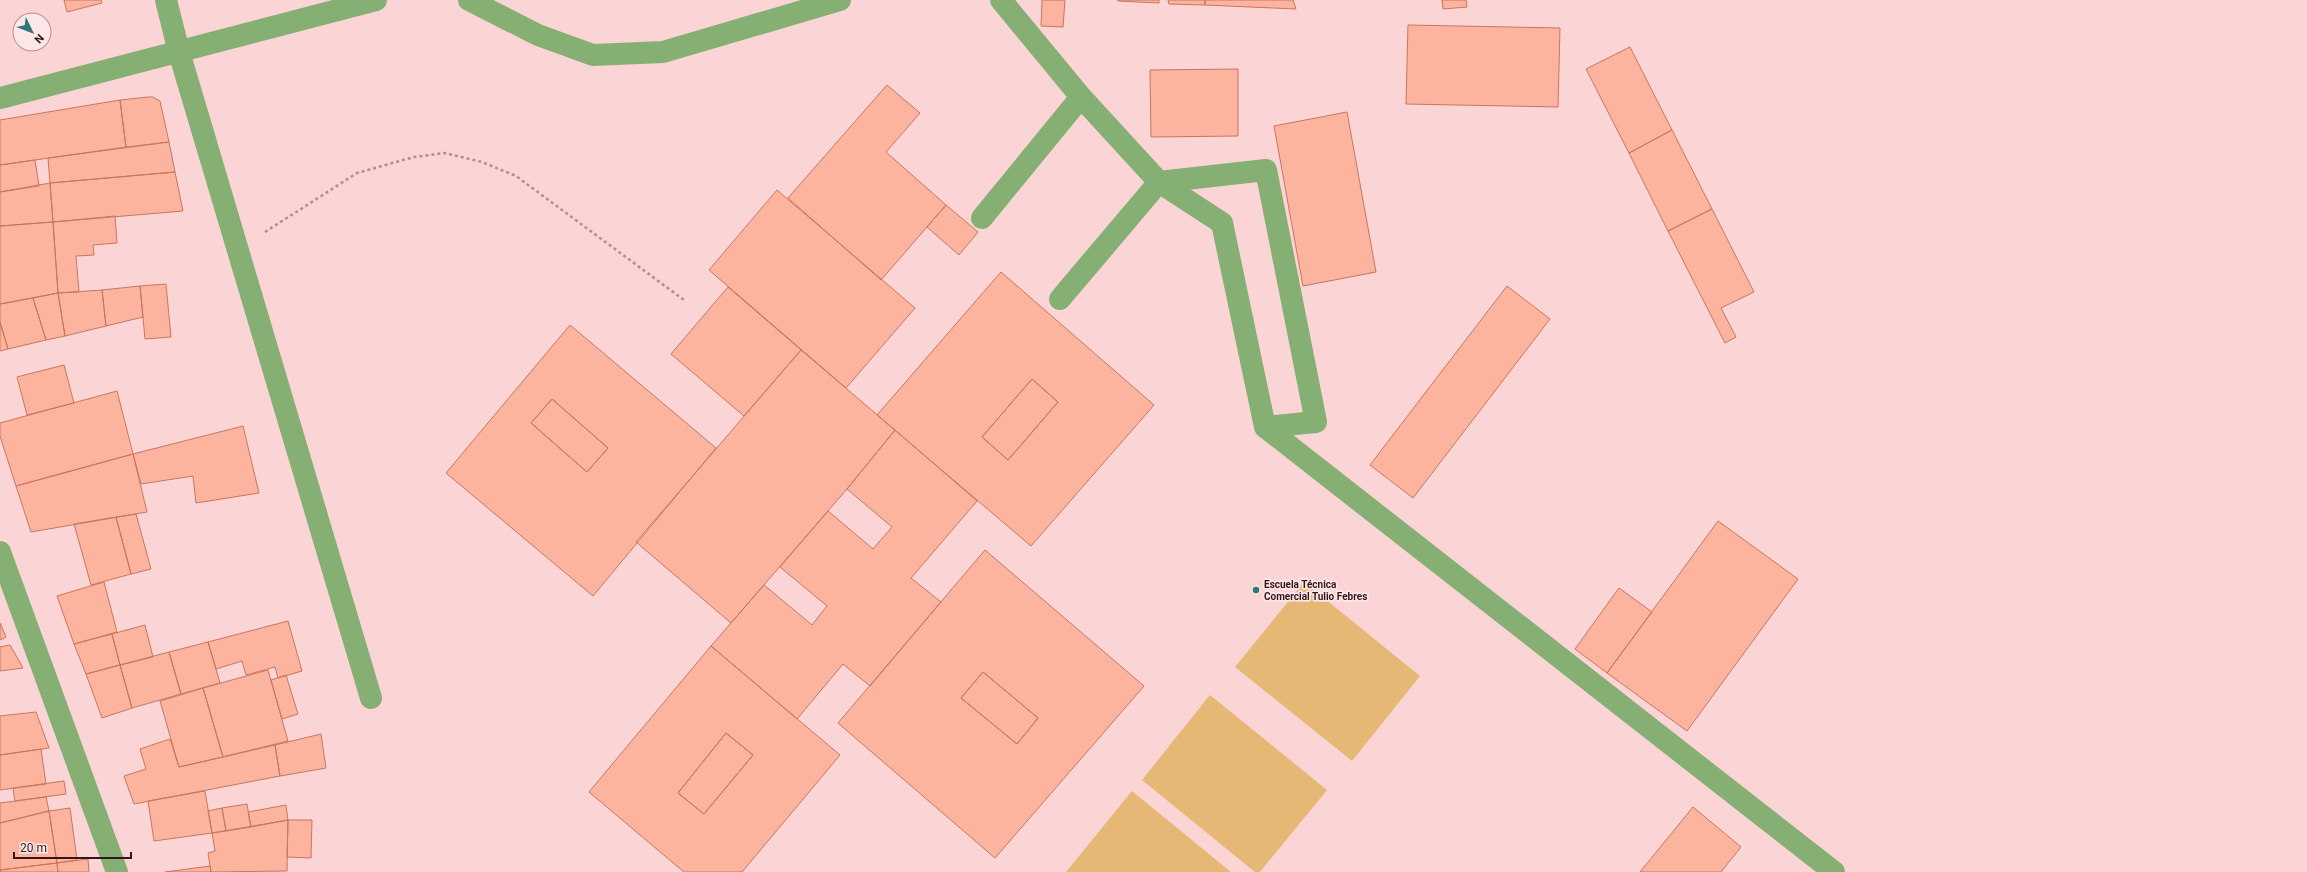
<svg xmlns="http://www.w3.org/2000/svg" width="2307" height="872" font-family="Roboto,sans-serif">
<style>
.green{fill:#e6b876}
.building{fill:#fdb49f;stroke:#c8765f;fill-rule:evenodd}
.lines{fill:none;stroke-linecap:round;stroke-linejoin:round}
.path{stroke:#b28d8f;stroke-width:2.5;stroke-dasharray:3 3;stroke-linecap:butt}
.minor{stroke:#86af74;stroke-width:22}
.poi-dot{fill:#2f7879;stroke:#fbe7e7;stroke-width:1.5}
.labels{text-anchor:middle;stroke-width:3.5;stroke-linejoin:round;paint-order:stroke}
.poi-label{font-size:10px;font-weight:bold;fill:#381519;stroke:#fbe7e7;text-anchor:start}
</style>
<rect width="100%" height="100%" fill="#fbd4d5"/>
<path class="green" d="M1304,582L1420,676L1352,761L1235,667Z
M1210,695L1327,790L1260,872H1255L1142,780Z
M1132,791L1231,872H1232H1066Z"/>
<path class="building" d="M64,0H101L102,3L67,12Z
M1042,0H1065L1063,27L1041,26Z
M1118,0H1159V3L1118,1Z
M1168,0H1205V5L1169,4Z
M1205,0H1293L1296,9L1205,5Z
M1442,0H1466L1467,7L1443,9Z
M1408,25L1560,28L1558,107L1406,104Z
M1630,47L1672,130L1629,153L1586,69Z
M1238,69V136L1151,137L1150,70Z
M887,85L920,113L886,152L946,205L881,280L788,198Z
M148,97H153L160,101L169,142L126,147L120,100Z
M120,100L126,147L0,165V120Z
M1347,112L1376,272L1303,286L1274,126Z
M1672,130L1712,209L1668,231L1629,153Z
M169,142L175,172L50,183L48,158Z
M35,160L39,186L0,192V165Z
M175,172L183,211L53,222L50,183Z
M50,183L53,222L0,226V192Z
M777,190L915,308L846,388L709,270Z
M946,205L978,232L959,255L927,227Z
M1712,209L1754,292L1721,308L1736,337L1725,343L1668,231Z
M115,216L117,243L93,245L94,255L76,256L79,292L58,293L53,222Z
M53,222L58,293L0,304V226Z
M1001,272L1154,405L1031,546L877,415ZM1032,379L1058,402L1008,460L982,437Z
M166,284L171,337L145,339L140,286Z
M140,286L143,317L106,326L102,290Z
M1507,286L1550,319L1413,498L1370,465Z
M728,287L801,350L744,416L671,354Z
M102,290L106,326L65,336L58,293Z
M58,293L65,336L46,340L33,298Z
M33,298L46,340L8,349L0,322V304Z
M0,322L8,349L0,351Z
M570,325L716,448L593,596L446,473ZM552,399L608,448L587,472L531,423Z
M801,350L895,430L847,489L731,623L636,542Z
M64,365L74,403L27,415L17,377Z
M1032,379L1058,402L1008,460L982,437Z
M117,391L133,454L16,486L0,436V423Z
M552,399L608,448L587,472L531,423Z
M243,426L259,493L196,503L193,476L141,484L133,454Z
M895,430L977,501L911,578L941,602L870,686L843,664L797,719L711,646L764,585L812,625L827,606L780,567L828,511L873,549L892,527L847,489Z
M133,454L147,512L31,532L16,486Z
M136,514L151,569L131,574L116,517Z
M116,517L131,574L91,585L74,524Z
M1718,521L1798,579L1687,731L1607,673Z
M985,550L1144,686L995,858L838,723ZM983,672L1038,718L1017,744L961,698Z
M104,582L117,632L74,644L57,596Z
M1619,588L1652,612L1607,673L1575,649Z
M288,621L302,671L278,678L275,667L246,675L242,661L216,669L208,642Z
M0,623L6,637L0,640Z
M145,625L153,657L120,665L112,634Z
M112,634L120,665L86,674L74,644Z
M208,642L220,683L181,694L169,652Z
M10,645L23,668L0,671V647Z
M711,646L840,755L742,872H684L589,792ZM726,733L753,755L704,814L678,793Z
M169,652L181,694L132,708L120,665Z
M120,665L132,708L102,718L86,674Z
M268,670L288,741L223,757L203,688Z
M983,672L1038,718L1017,744L961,698Z
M286,675L298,714L282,719L271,680Z
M203,688L223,757L179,767L160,701Z
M36,712L49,748L0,755V716Z
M726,733L753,755L704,814L678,793Z
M321,734L326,768L280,776L275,745Z
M170,739L179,767L275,745L280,776L134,804L124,776L146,769L140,749Z
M41,749L46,784L0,790V755Z
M64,781L66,794L15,801L13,788Z
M205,791L212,833L154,841L148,801Z
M46,797L49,811L0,823V803Z
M247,804L251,827L226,831L222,808Z
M286,805L288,820L251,827L248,812Z
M1693,807L1741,847L1721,872H1640Z
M70,808L77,860L57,863L49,811Z
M222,808L226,831L212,833L208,811Z
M49,811L57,863L0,870V823Z
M288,820H312L311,858L287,857Z
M288,820L287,871L211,872L208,853L215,851L212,833Z
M88,859L89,872H58L57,863Z
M57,863L58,872H0V870Z
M210,866L211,872H165Z"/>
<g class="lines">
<path class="path" d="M265,232L357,173L414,157L445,153L482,162L516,176L684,300"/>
<path class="minor" d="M166,0L179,52L371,698
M469,0L538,35L593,55L663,52L840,0
M1001,0L1081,97L1159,182L1222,223L1265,427L1834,872
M0,98L376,0
M982,218L1081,97
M1060,299L1159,182L1266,170L1316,422L1265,427
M0,552L117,872"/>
</g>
<circle class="poi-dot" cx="1256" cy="590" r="4"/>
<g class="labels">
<g class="poi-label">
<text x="1264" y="588">Escuela Técnica<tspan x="1264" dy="12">Comercial Tulio Febres</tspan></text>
</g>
</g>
<g transform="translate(32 32) rotate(133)"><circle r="19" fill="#fbe7e7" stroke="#ad9395"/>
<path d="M0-3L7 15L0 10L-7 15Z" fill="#2f7879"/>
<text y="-6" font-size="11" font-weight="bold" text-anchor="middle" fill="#381519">N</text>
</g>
<path d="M14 852v6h117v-6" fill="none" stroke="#381519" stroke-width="2"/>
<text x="20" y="852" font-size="12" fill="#381519" stroke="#fbe7e7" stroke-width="3" paint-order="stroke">20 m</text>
</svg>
